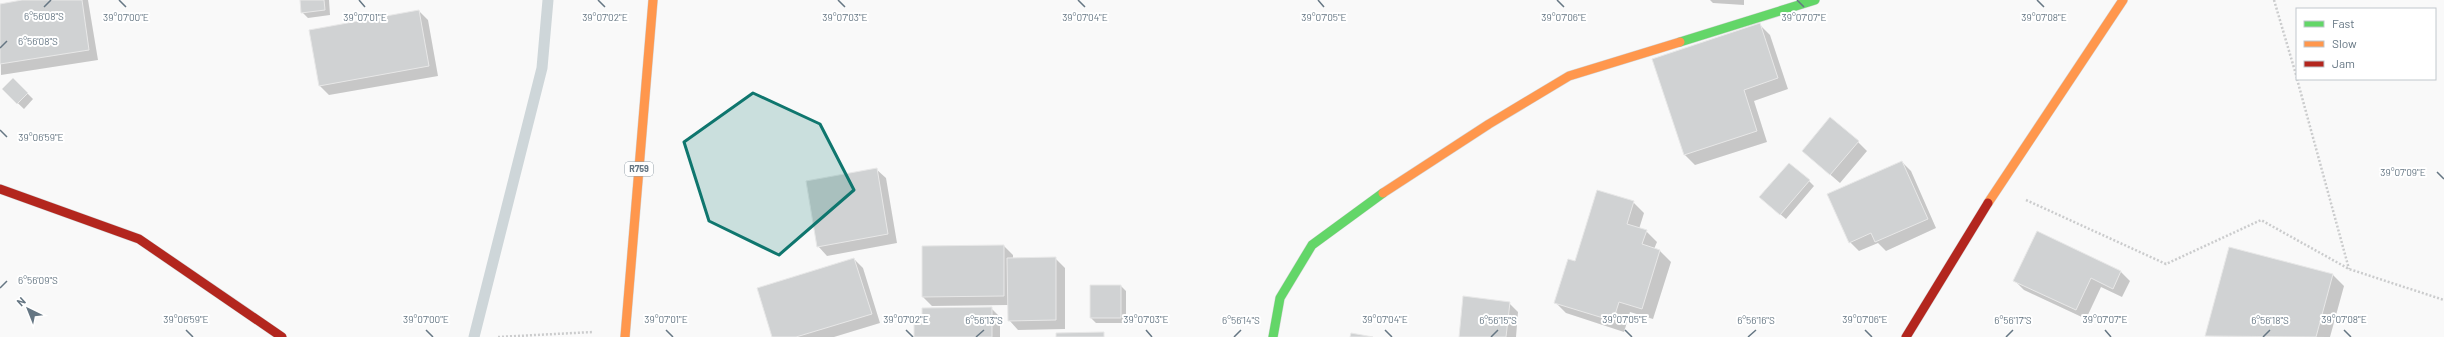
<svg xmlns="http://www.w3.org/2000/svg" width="2444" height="337" font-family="Barlow,sans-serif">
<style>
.shadow{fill:#0003}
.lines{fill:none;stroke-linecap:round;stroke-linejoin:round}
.stream{stroke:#ced6d9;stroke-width:11}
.building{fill:#d0d2d3;stroke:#e8e8e8}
.fast-casing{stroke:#d5d6d7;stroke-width:10}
.slow-casing{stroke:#d5d6d7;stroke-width:10}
.jam-casing{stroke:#d5d6d7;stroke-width:10}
.path{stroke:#cbcccd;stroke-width:2.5;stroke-dasharray:2 2;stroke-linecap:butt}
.fast{stroke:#63d668;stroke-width:9}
.slow{stroke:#ff974d;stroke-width:9}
.jam{stroke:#b3261e;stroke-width:9}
.marked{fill:#0f766e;fill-opacity:0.2;stroke:#0f766e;stroke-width:3;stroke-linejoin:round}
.ticks{fill:none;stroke:#657683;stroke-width:1.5}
.labels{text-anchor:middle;stroke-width:4;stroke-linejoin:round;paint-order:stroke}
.shield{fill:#fff;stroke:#939fa8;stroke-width:1}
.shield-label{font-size:9px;font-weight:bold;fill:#657683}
.ticks-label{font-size:10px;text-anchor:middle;fill:#657683;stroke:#fff;stroke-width:4;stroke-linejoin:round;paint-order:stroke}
</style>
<rect width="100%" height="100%" fill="#f9f9f9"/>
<path class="shadow" d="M28,0H88L98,60L1,75L0,5Z
M301,0H329L330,15L308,18L302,12Z
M1710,0H1744V5L1713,3Z
M419,11L428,20L438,76L329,95L320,86Z
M1759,24L1770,35L1788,89L1754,101L1767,142L1695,165L1684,154Z
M13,79L33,99L24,109L3,89Z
M1858,142L1867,151L1840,183L1803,151Z
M1902,162L1911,171L1936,228L1886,251L1878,243L1859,251L1850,242Z
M876,169L886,178L897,243L827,256L818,246Z
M1809,181L1814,186L1786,219L1766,202Z
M1633,202L1644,213L1639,229L1646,231L1657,242L1654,249L1660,251L1671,262L1653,319L1630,312L1624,332L1566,313L1555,302L1576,262Z
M2038,232L2121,272L2130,281L2122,297L2101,287L2086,319L2024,290L2014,280Z
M1004,246L1013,255V259L1055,258L1065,268V329L1018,330L1009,320L1008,305L932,306L923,297Z
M854,259L863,268L880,323L834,337H773Z
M2333,275L2344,286L2330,337L2206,336Z
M1121,286L1126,291V323H1096L1091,318Z
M1509,303L1518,312L1516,337H1460Z
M991,308L1000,317V337H915L923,323Z"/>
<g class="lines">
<path class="stream" d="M474,337L542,68L548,0"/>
</g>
<path class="building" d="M22,0H82L89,50L0,64V4Z
M300,0H324L325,10L301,13Z
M419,10L429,66L319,86L309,30Z
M1760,23L1778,78L1744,90L1757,131L1684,155L1652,59Z
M13,78L28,93L17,104L2,89Z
M1830,117L1859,141L1830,175L1802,151Z
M1902,161L1928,219L1875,242L1871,233L1849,243L1827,194Z
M1789,163L1810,180L1780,215L1759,197Z
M877,168L888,234L817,247L806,181Z
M1597,190L1634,201L1627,224L1647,230L1642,244L1660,250L1642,309L1619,302L1613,321L1554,303L1568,259L1575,261Z
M2037,231L2121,271L2113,289L2091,278L2076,310L2013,281Z
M1004,245V296L922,297V246Z
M2229,247L2333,274L2316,337L2205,336Z
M1056,257V320L1008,321L1007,258Z
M854,258L872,314L796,337H772L757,288Z
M1090,285H1121V318H1090Z
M1463,296L1510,302L1506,337H1459Z
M992,307V337H914V322H922V308Z
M1104,332V337H1056V333Z
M1351,333L1373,337H1350Z"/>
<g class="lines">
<defs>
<path id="fast" d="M1680,42L1815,0
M1273,337L1280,298L1312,245L1383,193"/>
<path id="slow" d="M1383,193L1489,124L1569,76L1680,42
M1988,203L2123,0
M625,337L653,0"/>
<path id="jam" d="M0,189L139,239L282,337
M1906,337L1988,203"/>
</defs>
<use href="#fast" class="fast-casing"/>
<use href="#slow" class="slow-casing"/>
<use href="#jam" class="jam-casing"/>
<path class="path" d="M2274,0L2297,78
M2297,79L2349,269
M2026,200L2166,264L2261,220L2349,269L2444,300
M498,337L593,332"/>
<use href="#fast" class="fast"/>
<use href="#slow" class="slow"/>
<use href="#jam" class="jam"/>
</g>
<path class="marked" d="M753,93L820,124L854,190L779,255L709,221L684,142Z"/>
<path class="ticks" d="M119,0L126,7M359,0L365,7M598,0L605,7M838,0L845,7M1078,0L1085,7M1318,0L1324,7M1557,0L1564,7M1797,0L1804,7M2037,0L2044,7M44,7L51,0M0,48L7,41M0,130L7,137M2437,172L2444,179M0,288L7,281M186,330L193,337M426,330L433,337M666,330L673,337M906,330L913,337M1146,330L1152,337M1385,330L1392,337M1625,330L1632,337M1865,330L1872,337M2105,330L2111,337M2344,330L2351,337M976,337L984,330M1234,337L1241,330M1491,337L1498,330M1748,337L1756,330M2006,337L2013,330M2263,337L2270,330"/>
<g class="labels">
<rect class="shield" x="625" y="162" width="28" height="14" rx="3"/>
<g class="shield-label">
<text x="639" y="172">R759</text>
</g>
</g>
<g class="ticks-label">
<text x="44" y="20">6°56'08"S</text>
<text x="126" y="21">39°07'00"E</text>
<text x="1085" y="21">39°07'04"E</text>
<text x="1324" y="21">39°07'05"E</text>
<text x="1804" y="21">39°07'07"E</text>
<text x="365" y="21">39°07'01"E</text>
<text x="605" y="21">39°07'02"E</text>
<text x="845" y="21">39°07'03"E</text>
<text x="1564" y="21">39°07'06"E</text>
<text x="2044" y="21">39°07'08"E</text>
<text x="38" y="45">6°56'08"S</text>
<text x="41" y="141">39°06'59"E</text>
<text x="2403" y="176">39°07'09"E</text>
<text x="38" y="284">6°56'09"S</text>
<text x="186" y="323">39°06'59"E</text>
<text x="426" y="323">39°07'00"E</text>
<text x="666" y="323">39°07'01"E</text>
<text x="906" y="323">39°07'02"E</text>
<text x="1146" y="323">39°07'03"E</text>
<text x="1385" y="323">39°07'04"E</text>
<text x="1625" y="323">39°07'05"E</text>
<text x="1865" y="323">39°07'06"E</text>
<text x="2105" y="323">39°07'07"E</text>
<text x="2344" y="323">39°07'08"E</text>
<text x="984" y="324">6°56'13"S</text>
<text x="1241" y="324">6°56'14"S</text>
<text x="1498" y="324">6°56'15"S</text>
<text x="1756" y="324">6°56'16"S</text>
<text x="2013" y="324">6°56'17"S</text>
<text x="2270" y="324">6°56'18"S</text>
</g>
<rect x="2296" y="8" width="140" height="72" fill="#ffffff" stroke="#c1c8cd"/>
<rect x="2304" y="21" width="20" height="6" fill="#63d668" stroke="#c1c8cd"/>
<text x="2332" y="28" font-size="12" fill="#657683">Fast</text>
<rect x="2304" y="41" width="20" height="6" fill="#ff974d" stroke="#c1c8cd"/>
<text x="2332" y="48" font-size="12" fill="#657683">Slow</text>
<rect x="2304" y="61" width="20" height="6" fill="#b3261e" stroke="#c1c8cd"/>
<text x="2332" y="68" font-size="12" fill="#657683">Jam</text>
<g transform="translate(28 309) rotate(317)" stroke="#ffffff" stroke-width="3" paint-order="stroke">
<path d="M0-3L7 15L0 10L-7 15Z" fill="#657683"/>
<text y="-6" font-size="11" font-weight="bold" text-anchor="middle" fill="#657683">N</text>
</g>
</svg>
